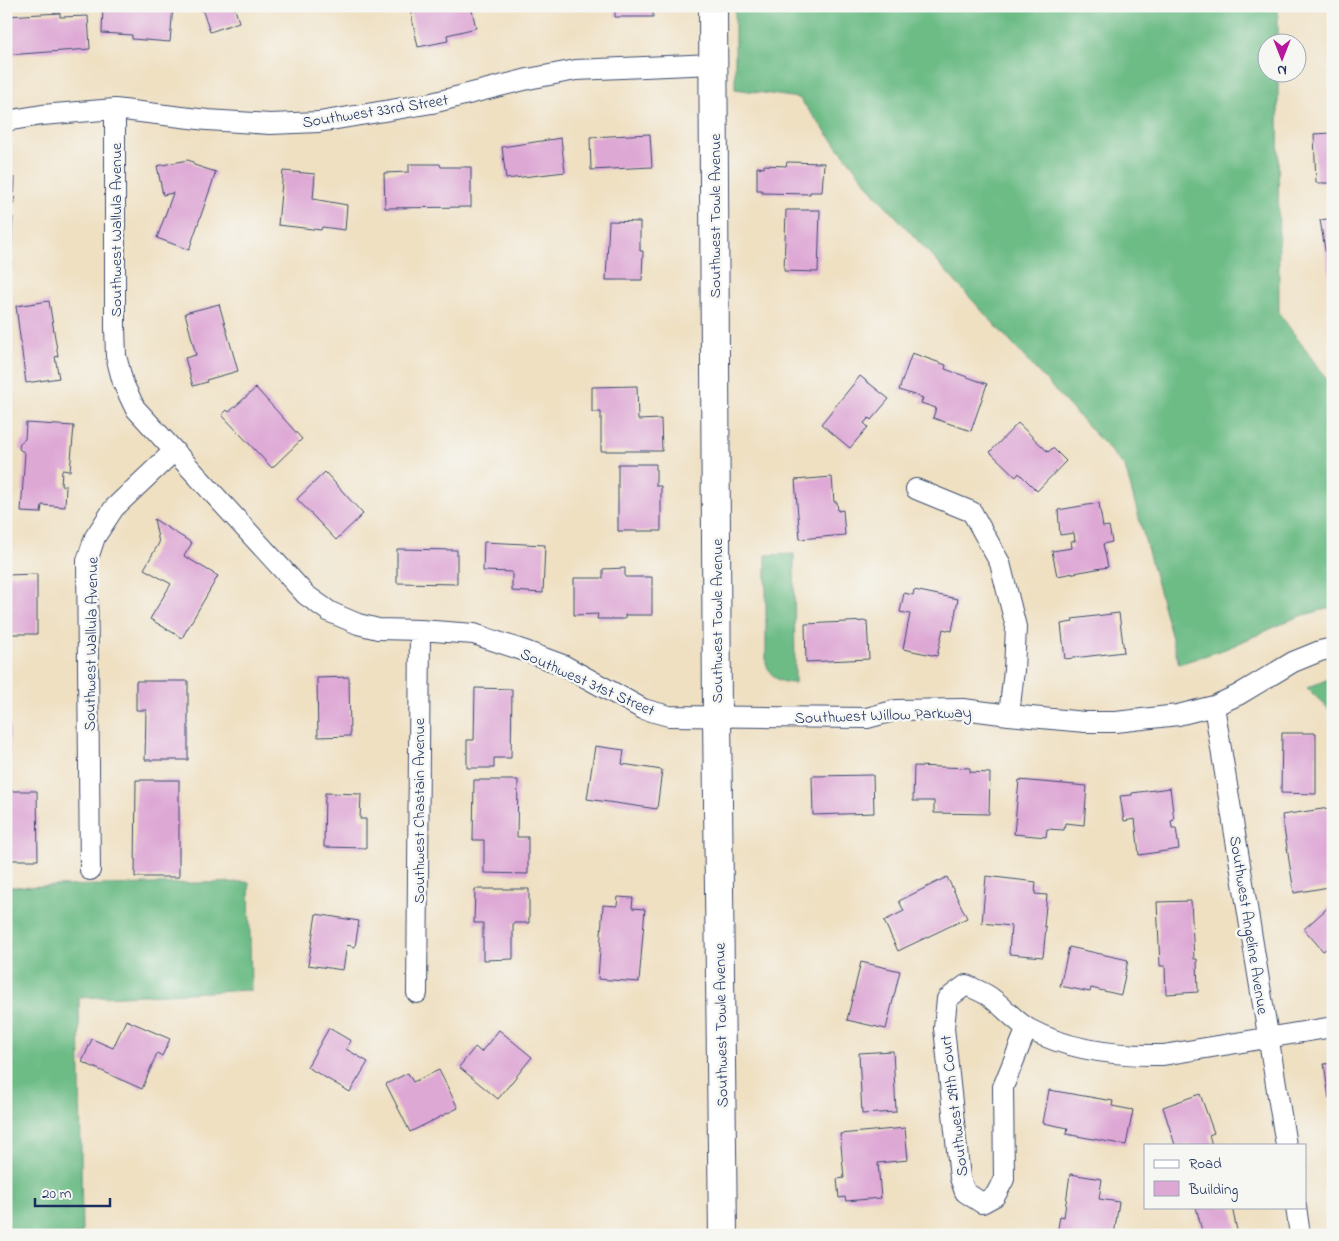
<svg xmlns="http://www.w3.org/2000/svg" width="1339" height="1241" font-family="'Indie Flower',sans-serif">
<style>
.forest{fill:#6dbc86;stroke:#447672}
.building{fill:#dea8d5}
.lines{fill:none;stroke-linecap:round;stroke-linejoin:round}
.street-casing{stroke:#3b4a6d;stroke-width:22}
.secondary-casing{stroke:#3b4a6d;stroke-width:30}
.street{stroke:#fff;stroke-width:20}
.secondary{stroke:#fff;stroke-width:28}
.labels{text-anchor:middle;stroke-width:5;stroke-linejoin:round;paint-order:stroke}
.street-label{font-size:16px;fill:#1b2f5e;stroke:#f6f6f2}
</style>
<rect width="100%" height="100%" fill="#f6f6f2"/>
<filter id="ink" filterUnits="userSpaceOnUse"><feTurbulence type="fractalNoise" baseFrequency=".02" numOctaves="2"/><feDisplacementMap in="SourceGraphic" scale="10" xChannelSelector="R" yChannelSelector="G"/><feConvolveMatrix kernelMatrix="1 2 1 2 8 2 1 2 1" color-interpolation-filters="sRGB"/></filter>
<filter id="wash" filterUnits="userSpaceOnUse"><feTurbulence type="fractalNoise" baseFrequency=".0096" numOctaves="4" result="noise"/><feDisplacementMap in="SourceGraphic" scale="20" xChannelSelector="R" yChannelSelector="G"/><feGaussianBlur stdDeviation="1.12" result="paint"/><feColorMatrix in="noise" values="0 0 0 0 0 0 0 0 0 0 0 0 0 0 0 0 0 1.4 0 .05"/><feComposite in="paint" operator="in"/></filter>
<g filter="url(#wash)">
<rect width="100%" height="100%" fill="#efe0c2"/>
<path class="forest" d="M735,6H1278V42H1266V72L1278,73L1279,313L1333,388V607L1297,617L1228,648L1179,664L1125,467L877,196L799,98L735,89Z
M794,554L795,683C780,683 771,678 766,663V555Z
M1333,677V713L1307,688Z
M249,882L251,990L79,998L82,1235H6V887Z"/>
<g id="blocks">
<path class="building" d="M103,6H173L170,42L132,39V35L102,33Z
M201,6H234L239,22L210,32Z
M414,6H471L476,28L447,35L448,41L418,47L410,9Z
M615,6H653V17H615Z
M60,13V17L88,16L90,49L7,55L6,16Z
M1333,133V183H1316L1314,134Z
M650,134L652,167L591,170L590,137Z
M561,138L565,172L506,179L502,147Z
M188,160L193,162L194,165L216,172L189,250L157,238L173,193L163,195L157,166Z
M787,162L824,163L822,192H810V194L762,193V190H757V167L764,168V165L786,166Z
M409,164H440L441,167H471V207L385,208L384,173L409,172Z
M283,171L315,174L313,199L347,205L345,230L322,227L321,230L278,225Z
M6,178H15L14,204H6Z
M786,210H820L818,272L784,271Z
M6,217H13L11,265L6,264Z
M1333,218V285H1331L1320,220Z
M609,221L640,222V251H643L642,280H606Z
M49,301L58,356L55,357L59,378L26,383L16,306Z
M219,304L238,371L206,380L207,382L193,386L185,358L196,355L185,313Z
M912,353L946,365L945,369L987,384L971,431L933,418L936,408L921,403L923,398L899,390Z
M860,376L889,399L871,420L869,418L864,423L868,427L850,448L821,424Z
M637,386L638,420L661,419L662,451H601V412H592V387Z
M256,388L302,439L272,468L222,415L227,410L229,412Z
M26,423L74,426L70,471L62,470L61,486H66L65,507L42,505L41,513L21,512L25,453L19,449L20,443L25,439Z
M1018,423L1048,452L1053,448L1066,461L1037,491L1019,473L1016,477L990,452Z
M618,464H656V486H661V531H618Z
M325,472L363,514L336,540L297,499Z
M832,477L834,502H837L838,511L843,510L845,535L800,539L795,480Z
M1099,503L1103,527L1109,526L1112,542L1103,544L1108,567L1057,576L1052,551L1072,548L1071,541H1075L1074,533L1060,535L1058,510Z
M154,519L192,543L184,556L218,576L182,638L150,619L171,584L144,569L159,543Z
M484,542L545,545L543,593L512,591V572L483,571Z
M397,549L457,550V584L397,583Z
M625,568V577H652V615H625V619H597L598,614L574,615V578H603V569Z
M37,574V634H6V575Z
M914,590L958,599L952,631L943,629L937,656L903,649L910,614L900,612L904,593L913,595Z
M1119,613L1124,652L1065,659L1061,624L1073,622L1072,619Z
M867,621L869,659L806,662L805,624Z
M349,677L350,736L318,737L317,678Z
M136,681H188V760H145L146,710H136Z
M475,688L512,689L511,758H494V768H467V740H474Z
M6,723H10V763H6Z
M1282,733H1316V794L1281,793Z
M595,746L624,750L622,764L662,770L657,809L587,799Z
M914,766L970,768V772L990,773L989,814L934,813V801H913Z
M873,775L874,813L813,815L812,776Z
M136,780H179V877H135Z
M474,780H518L517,837H528V874L484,873V840H473Z
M1019,780L1087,786L1084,825L1065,823L1064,830L1047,829L1046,837L1014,834Z
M1170,788L1174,820L1171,821L1172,828H1176L1179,849L1139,855L1135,819L1124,821L1120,796L1132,795V793Z
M6,791H37L38,860H11V856H6Z
M325,793L361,794L360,819H366V848L324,847Z
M1329,808L1333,835V863L1326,864L1329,887L1294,893L1282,815Z
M986,876L1036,882L1035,894L1047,895L1044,926L1046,927L1043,957L1009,954L1011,926L982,923Z
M947,877L967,918L898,951L884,921L904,911L899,901Z
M475,889H529V923H513V959L483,960V923H474Z
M618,897L633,898L632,908L645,909L639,982L598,979L603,905L617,906Z
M1191,901L1194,959H1197L1198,992L1166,994L1165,966H1160L1157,902Z
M1332,904L1333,905V957L1326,949L1323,951L1304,929Z
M316,914L359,921L355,947L347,945L343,970L308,965Z
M1069,947L1128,960L1121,995L1091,988L1090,992L1060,986Z
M861,962L900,971L886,1029L847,1020Z
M126,1020L170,1039L162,1056L157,1053L142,1089L82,1062L92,1039L113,1048Z
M329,1028L351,1041L346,1049L368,1062L350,1092L307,1067Z
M499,1030L532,1057L498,1099L459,1067L475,1047L481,1052Z
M893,1051L896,1112L862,1114L859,1053Z
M1333,1063V1098H1329L1324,1064Z
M439,1070L458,1108L410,1132L386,1084L408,1073L413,1082Z
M1049,1090L1113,1101L1112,1106L1133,1110L1126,1145L1066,1134L1068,1128L1043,1123Z
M1200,1094L1214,1133L1209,1135L1212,1145H1175L1163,1107Z
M905,1128L908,1160L878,1163L881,1198L846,1201L845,1197L839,1198L837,1179L844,1178L840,1134Z
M1070,1174L1102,1179L1099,1199L1119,1202L1114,1235H1057L1060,1216L1064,1217Z
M1196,1207H1232L1238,1235H1203Z"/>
</g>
</g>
<g filter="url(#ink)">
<use href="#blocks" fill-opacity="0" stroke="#3b4a6d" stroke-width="1"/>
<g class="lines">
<defs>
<path id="street" d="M115,109V328L116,356L123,383L135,408L306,595L330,612L358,624L378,629L420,630L474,634L528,652L563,665L643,709L669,716L867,718L897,710L963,709L1009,715L1085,722H1116L1178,715L1214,706L1238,695L1293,662L1320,651L1333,648
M6,121L42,115L115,109L207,120L270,124L319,122L432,103L528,79L576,70L713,64
M916,489L972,512L1000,563L1016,627L1014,670L1009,715
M1214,706L1286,1145
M90,870L87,561L95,537L114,508L174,451
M417,993L420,630
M1027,1028L1003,1087L1004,1179L995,1196L982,1203L965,1192L960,1178L944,1028L947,999L966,985C973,988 980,991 987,995C1002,1004 1013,1020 1029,1029C1070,1051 1117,1056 1163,1055L1333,1027
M1296,1207L1300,1235"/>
<path id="secondary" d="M713,6L717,717L723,1235"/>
</defs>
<use href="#street" class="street-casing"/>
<use href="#secondary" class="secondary-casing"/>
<use href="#street" class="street"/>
<use href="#secondary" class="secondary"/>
</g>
</g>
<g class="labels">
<g class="street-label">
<text transform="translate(375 110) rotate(-9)" y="6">Southwest 33rd Street</text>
<text transform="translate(714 216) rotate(-90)" y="6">Southwest Towle Avenue</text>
<text transform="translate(115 230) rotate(-90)" y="6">Southwest Wallula Avenue</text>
<text transform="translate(716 621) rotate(-90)" y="6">Southwest Towle Avenue</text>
<text transform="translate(90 644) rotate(-89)" y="6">Southwest Wallula Avenue</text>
<text transform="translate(588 681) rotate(24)" y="6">Southwest 31st Street</text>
<text transform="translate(883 714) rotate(-2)" y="6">Southwest Willow Parkway</text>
<text transform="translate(418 811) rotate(-90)" y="6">Southwest Chastain Avenue</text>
<text transform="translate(1250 925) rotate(81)" y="6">Southwest Angeline Avenue</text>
<text transform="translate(720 1025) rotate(-91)" y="6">Southwest Towle Avenue</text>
<text transform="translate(953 1106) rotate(-97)" y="6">Southwest 29th Court</text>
</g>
</g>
<rect width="1339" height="1241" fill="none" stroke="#f6f6f2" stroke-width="25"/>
<rect x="1144" y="1144" width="162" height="65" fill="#f6f6f2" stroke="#9ea6b7"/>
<rect x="1154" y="1160" width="25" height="8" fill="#ffffff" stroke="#9ea6b7"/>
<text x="1189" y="1168" font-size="15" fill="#1b2f5e">Road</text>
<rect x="1154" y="1181" width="25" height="15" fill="#dea8d5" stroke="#9ea6b7"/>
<text x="1189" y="1194" font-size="15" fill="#1b2f5e">Building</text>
<g transform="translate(1282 58) rotate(180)"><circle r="24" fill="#f6f6f2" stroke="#9ea6b7"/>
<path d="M0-4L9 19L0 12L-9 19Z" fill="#b5179e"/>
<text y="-8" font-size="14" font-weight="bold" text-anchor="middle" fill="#1b2f5e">N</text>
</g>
<path d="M35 1198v8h75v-8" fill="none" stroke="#1b2f5e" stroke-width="2.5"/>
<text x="42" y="1198" font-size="15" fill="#1b2f5e" stroke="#f6f6f2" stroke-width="4" paint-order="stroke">20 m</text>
</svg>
